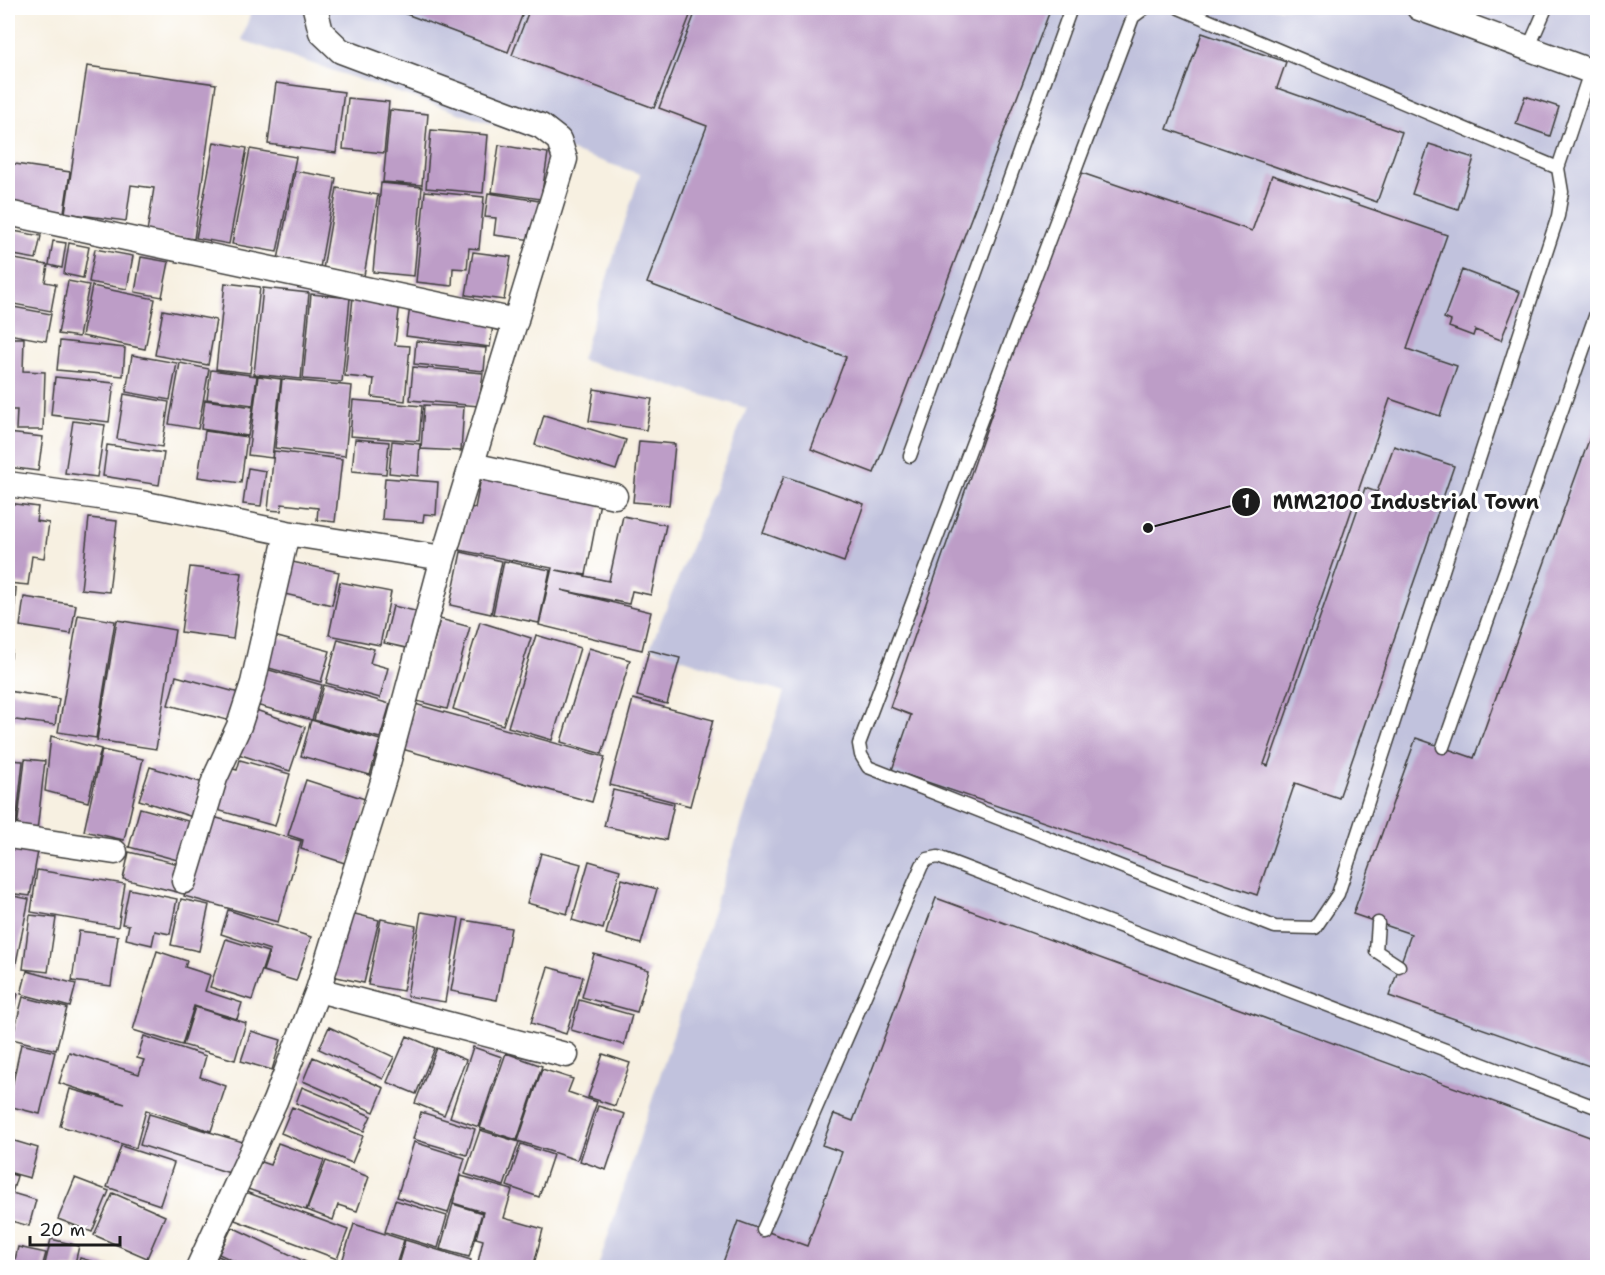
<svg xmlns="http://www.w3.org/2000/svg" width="1605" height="1275" font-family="'Shantell Sans',sans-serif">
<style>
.industrial{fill:#c1c2dd}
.building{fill:#bd9dc7}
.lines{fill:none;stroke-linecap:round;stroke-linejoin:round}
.service-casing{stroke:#3d3c3a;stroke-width:15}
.minor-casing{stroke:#3d3c3a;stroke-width:27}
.service{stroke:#fff;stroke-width:12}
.minor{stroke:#fff;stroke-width:24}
.leader{fill:none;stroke:#1c1c1c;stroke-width:2}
.callout-dot{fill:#1c1c1c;stroke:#fff;stroke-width:2}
.mark-label{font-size:18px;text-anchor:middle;font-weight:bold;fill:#fff}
.callout-label{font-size:20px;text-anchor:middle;font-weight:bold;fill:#1c1c1c;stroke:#fff;stroke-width:6;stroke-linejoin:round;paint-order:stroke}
</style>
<rect width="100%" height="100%" fill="#fff"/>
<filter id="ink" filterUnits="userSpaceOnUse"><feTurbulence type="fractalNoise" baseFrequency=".0167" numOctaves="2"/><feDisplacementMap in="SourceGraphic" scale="12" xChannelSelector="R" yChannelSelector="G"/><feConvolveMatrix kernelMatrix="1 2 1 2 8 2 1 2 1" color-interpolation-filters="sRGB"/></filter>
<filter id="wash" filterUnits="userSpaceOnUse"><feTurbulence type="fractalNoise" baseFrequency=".008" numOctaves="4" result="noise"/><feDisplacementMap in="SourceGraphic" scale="24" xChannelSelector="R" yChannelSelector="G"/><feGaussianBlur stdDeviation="1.35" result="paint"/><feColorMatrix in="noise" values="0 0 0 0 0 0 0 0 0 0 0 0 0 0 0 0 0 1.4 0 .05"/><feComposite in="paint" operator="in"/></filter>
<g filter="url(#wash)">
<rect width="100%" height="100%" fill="#f7f0e1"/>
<path class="industrial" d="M252,8H1597V1267H598L784,692L650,648L747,408L581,360L640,174L242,40Z"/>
<g id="blocks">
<path class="building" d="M390,8H525L508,52Z
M530,8H693L654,108L512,55Z
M697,8H1051L874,473L811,449L846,357L647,283L707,126L659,108Z
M1202,33L1286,62L1277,88L1402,132L1377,202L1167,129Z
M87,66L216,84L194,239L147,232L154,188L131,185L126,221L65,213Z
M276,83L344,92L336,153L268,144Z
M1525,96L1559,107L1550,136L1516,124Z
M348,98L389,102L384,153L343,149Z
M390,110L428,114L422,185L383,182Z
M431,130L488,135L483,193L426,188Z
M214,142L247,148L229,244L196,238Z
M1429,144L1474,158L1458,209L1412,194Z
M499,145L548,153L541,199L492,192Z
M250,149L296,157L277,252L232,244Z
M8,163L70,172L64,212L8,204Z
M295,171L336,178L320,268L278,260Z
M1076,171L1252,231L1272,175L1447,235L1407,349L1457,366L1440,416L1390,399L1264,764L1268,766L1365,488L1377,492L1394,446L1454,466L1339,798L1295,783L1257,895L892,770L911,715L890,707Z
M381,183L422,187L414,276L373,272Z
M337,188L378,195L364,276L323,269Z
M425,191L484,197L479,249L469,248L467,269L453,268L452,286L416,282Z
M488,193L539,201L533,240L494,235L496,218L485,217Z
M8,230L41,236L36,259L8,254Z
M53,241L66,243L62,268L49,265Z
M69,243L89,247L83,278L64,274Z
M95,249L133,256L127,289L89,282Z
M473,252L511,257L504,300L466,295Z
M141,257L169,262L162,297L135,292Z
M9,258L48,265L45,282L56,284L51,311L8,303Z
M1462,270L1520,292L1501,340L1475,330L1473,336L1449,327L1451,321L1444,318Z
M68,281L89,285L79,337L58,334Z
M225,283L260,287L250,373L216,369Z
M92,286L155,299L145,349L82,336Z
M263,288L309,293L301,379L254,374Z
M311,294L350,298L342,382L303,379Z
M353,297L400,302L395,345L410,346L405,401L372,397L374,379L345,376Z
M8,306L51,314L46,341L8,334Z
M410,306L494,317L490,347L406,336Z
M163,310L216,320L208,365L155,355Z
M8,338H24L23,371L45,372L43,430H16L17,410H8Z
M60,341L125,348L123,376L57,370Z
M416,341L486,348L484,371L414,364Z
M132,355L177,363L170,400L126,392Z
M180,363L209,369L198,429L169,424Z
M413,367L483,373L479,406L410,400Z
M211,370L257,376L253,405L207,399Z
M258,376L281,379L272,458L248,455Z
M55,377L114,383L109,422L51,415Z
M282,379L352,386L345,456L275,448Z
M594,389L652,399L646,430L589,421Z
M124,394L169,402L162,447L117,439Z
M205,400L253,407L248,436L201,429Z
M353,400L422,406L419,441L350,436Z
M424,405L464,407L461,451L421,449Z
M544,415L626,440L616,470L535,445Z
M1598,415V1069L1389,996L1411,934L1353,914L1416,738L1474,758Z
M73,421L105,425L97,477L65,473Z
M205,431L247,437L241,483L198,477Z
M8,433L43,437L38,471L8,467Z
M355,439L389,442L386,474L352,471Z
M392,441L420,444L418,476L389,473Z
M639,441L675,444L669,505L633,502Z
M107,445L164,453L159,485L103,476Z
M274,451L342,459L335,522L317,520L318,508L282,504L281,511L268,510Z
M248,468L266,471L261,506L243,504Z
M482,473L601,497L586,575L556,570L609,581L623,516L666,525L651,595L632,591L629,604L561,590L651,612L642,650L539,625L552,568L459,550L468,507L475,508Z
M784,476L864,504L844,562L763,533Z
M385,478L438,482L436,515L424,514L423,522L382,519Z
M8,503L38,507L36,521L49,523L44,558L32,556L28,585L8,583Z
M89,518L117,521L109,592L81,589Z
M461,552L502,561L491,614L450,605Z
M283,560L339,572L332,605L276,592Z
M504,561L550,570L539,623L493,614Z
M190,567L242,573L233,639L181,632Z
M340,582L391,592L380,645L329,635Z
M8,587L16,588L11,658H8Z
M24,597L76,605L71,634L20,626Z
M393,606L424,613L415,650L384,643Z
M78,615L115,621L96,738L58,732Z
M440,619L470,627L447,709L417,701Z
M117,620L175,630L156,749L97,740Z
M480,622L531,638L503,725L453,709Z
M536,635L580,648L552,740L508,727Z
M274,636L330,651L321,682L265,667Z
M338,639L374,649L370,663L388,668L380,698L326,683Z
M589,648L630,660L602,754L561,742Z
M649,650L680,658L667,704L637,696Z
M262,668L322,685L312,720L252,704Z
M176,676L243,694L235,722L168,705Z
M324,685L390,704L380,738L314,720Z
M8,691L59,699L55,725L8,719Z
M633,699L713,720L690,806L610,785Z
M415,704L605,757L592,802L402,749Z
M250,708L305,727L290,771L235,753Z
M311,720L380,740L370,775L301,756Z
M51,736L101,749L88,802L45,791Z
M102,750L143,759L124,840L84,831Z
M25,759L45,761L37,831L17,829Z
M8,760L23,761L16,825L8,824Z
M240,760L290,774L275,826L210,808L222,766L237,770Z
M150,767L210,785L199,819L139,800Z
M306,780L368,800L348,864L301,849L303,840L288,835Z
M613,790L674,804L666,840L604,826Z
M140,808L195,823L185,862L129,847Z
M206,815L301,841L278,922L184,896Z
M8,841L39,846L30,896L8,893Z
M129,852L183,865L177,892L123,879Z
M541,853L581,864L567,914L527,903Z
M589,861L620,870L603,929L572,920Z
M37,870L125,884L118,927L31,912Z
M622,879L657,889L641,944L606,934Z
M129,889L177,899L170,934L155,931L152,945L126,939L129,925L122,924Z
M8,895L29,899L15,968L8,967Z
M936,898L1598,1140V1268H721L738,1221L807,1246L842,1152L822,1145L834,1114L853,1121Z
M181,899L209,905L199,951L171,945Z
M228,910L311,937L296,981L263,971L270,950L221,934Z
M347,912L379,920L364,983L332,976Z
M421,912L459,918L445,1002L407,996Z
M30,915L56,918L48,972L23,969Z
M381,919L416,926L403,991L368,985Z
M464,920L511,928L497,1000L451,991Z
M79,931L118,936L111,986L72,981Z
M226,939L268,952L252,1000L210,987Z
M157,951L187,961L185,967L210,975L205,991L242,1003L237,1019L194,1006L182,1045L133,1030Z
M594,954L649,970L637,1012L582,997Z
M548,967L583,977L566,1034L531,1023Z
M27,971L76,984L70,1007L21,994Z
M8,977L13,979L9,991L18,994L8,1027Z
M23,997L67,1008L56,1050L12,1039Z
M579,1000L632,1015L624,1045L571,1030Z
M195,1007L246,1023L235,1060L183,1045Z
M329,1027L394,1057L383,1079L319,1049Z
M251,1031L281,1040L272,1070L241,1061Z
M144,1036L206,1056L200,1077L226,1086L211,1131L146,1110L136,1148L60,1126L70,1089L125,1104L59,1083L69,1052L139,1074L144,1060L137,1058Z
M407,1036L435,1048L416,1094L387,1082Z
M21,1044L55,1052L40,1114L8,1106Z
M473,1047L502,1057L479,1127L450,1117Z
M437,1048L466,1060L444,1115L415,1103Z
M506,1053L542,1066L517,1140L480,1128Z
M603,1054L630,1063L615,1106L588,1097Z
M313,1057L384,1088L374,1112L303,1081Z
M542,1069L573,1079L568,1092L597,1102L577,1160L518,1141Z
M302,1087L371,1116L364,1131L296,1103Z
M598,1106L625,1114L606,1170L580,1161Z
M292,1107L363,1136L352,1163L281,1133Z
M421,1112L475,1129L467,1155L413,1139Z
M149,1114L243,1142L233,1174L140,1145Z
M480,1130L519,1142L504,1186L465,1174Z
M8,1139L38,1148L30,1178L8,1172Z
M414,1142L465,1158L448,1213L397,1197Z
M278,1143L324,1160L306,1210L248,1189L258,1161L270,1165Z
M521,1144L553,1155L539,1197L507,1186Z
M121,1146L174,1163L160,1205L107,1187Z
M326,1161L369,1177L357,1211L338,1205L333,1220L307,1210Z
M8,1173L17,1176L12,1193L36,1200L29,1226L8,1220Z
M461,1176L512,1190L504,1218L543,1229L533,1268H500L478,1262L483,1240L476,1238L483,1212L453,1203Z
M75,1178L109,1191L92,1232L58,1219Z
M246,1192L348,1230L337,1259L235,1220Z
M113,1193L165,1216L147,1258L94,1235Z
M395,1200L447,1216L438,1248L385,1232Z
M453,1204L482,1213L469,1257L440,1249Z
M354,1224L404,1240L395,1268H340Z
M232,1227L306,1262L303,1268H248L219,1254Z
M51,1239L79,1246L74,1268H44Z
M405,1240L471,1260L469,1268H397Z
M18,1247L46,1253L42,1268H13Z
M218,1256L244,1268H213Z
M80,1258L112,1267V1268H77Z"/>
</g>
</g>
<g filter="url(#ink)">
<use href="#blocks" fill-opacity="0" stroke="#3d3c3a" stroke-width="1.5"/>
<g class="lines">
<defs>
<path id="service" d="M1145,8L1133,17L859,744L861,755L868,767L1275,927L1315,928L1338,894L1558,216L1562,192L1558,168L1590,72
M1179,8L1558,168
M1528,49L1546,8
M910,456L1071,8
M1443,747L1598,308
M1378,923L1376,951L1399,966
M763,1230L922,865L928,859L938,857L1598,1108"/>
<path id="minor" d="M1419,8L1598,74
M8,213L516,321
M472,465L615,496
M8,484L141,503L287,533L443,558
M8,836L115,852
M184,881L215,778L239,726L253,683L287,533
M318,990L566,1055
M198,1268L275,1101L318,990L384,778L443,558L565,159L559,140L541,126L341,51L321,32L315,8"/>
</defs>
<use href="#service" class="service-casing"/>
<use href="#minor" class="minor-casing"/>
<use href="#service" class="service"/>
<use href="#minor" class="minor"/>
</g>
</g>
<path class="leader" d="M1148 528L1246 502"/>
<g class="callout-dot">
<circle cx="1148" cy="528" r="6"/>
<circle cx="1246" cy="502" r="15"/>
</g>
<g class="mark-label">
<text x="1246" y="508">1</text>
</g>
<g class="callout-label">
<text x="1406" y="509">MM2100 Industrial Town</text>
</g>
<rect width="1605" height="1275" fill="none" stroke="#fff" stroke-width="30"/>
<path d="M30 1236v9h90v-9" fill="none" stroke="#1c1c1c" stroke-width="3"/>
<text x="39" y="1236" font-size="18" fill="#1c1c1c" stroke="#ffffff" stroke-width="4.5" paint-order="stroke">20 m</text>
</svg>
